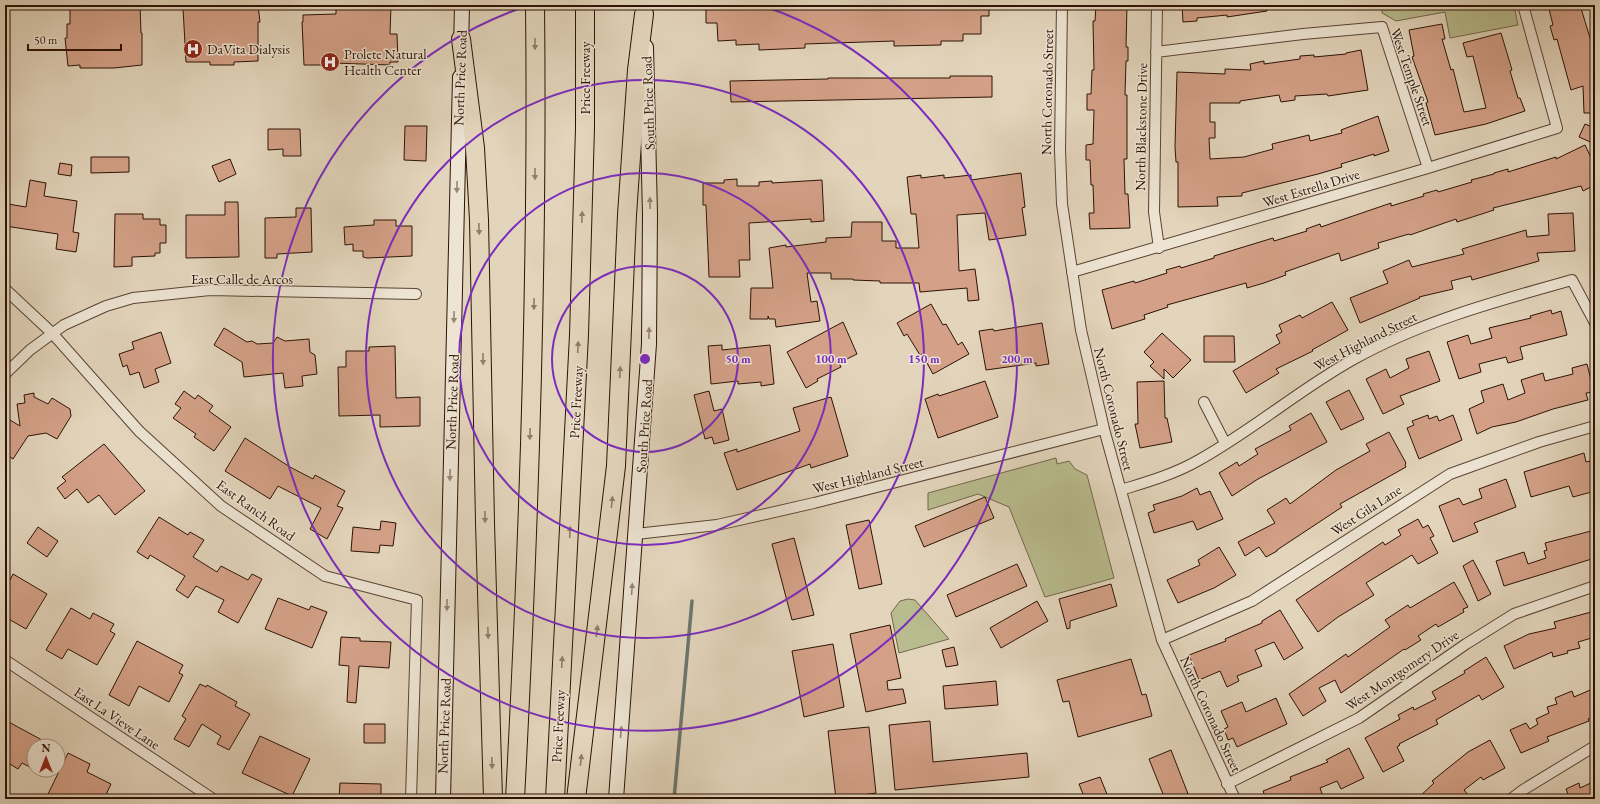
<svg xmlns="http://www.w3.org/2000/svg" width="1600" height="804" font-family="'EB Garamond',serif">
<style>
.green{fill:#b8bc8e;stroke:#72674a}
.lines{fill:none;stroke-linecap:round;stroke-linejoin:round}
.stream{stroke:#6b766e;stroke-width:3.5}
.building{fill:#d4a188;stroke:#2c1205}
.minor-casing{stroke:#5a4333;stroke-width:12}
.secondary-casing{stroke:#2c1205;stroke-width:16}
.motorway-casing{stroke:#2c1205;stroke-width:20}
.minor{stroke:#ede4d3;stroke-width:10}
.secondary{stroke:#ede4d3;stroke-width:14}
.motorway{stroke:#e3d5bc;stroke-width:18}
.oneway{fill:#917d6a}
.oneway2{fill:#968676}
.ring{fill:none;stroke:#7b2cbf;stroke-width:2}
.labels{text-anchor:middle;stroke-width:3;stroke-linejoin:round;paint-order:stroke}
.poi-label{font-size:14px;fill:#2c1205;stroke:#ede4d3;text-anchor:start}
.street-label{font-size:14px;fill:#2c1205;stroke:#ede4d3}
.centre{fill:#7b2cbf;stroke:#ede4d3;stroke-width:2}
.ring-label{font-size:12px;text-anchor:middle;font-weight:bold;fill:#7b2cbf;stroke:#ede4d3;stroke-width:3;stroke-linejoin:round;paint-order:stroke}
</style>
<rect width="100%" height="100%" fill="#e3d5bc"/>
<filter id="stains"><feTurbulence type="fractalNoise" baseFrequency=".005" numOctaves="4"/><feColorMatrix values="0 0 0 0 .2 0 0 0 0 .09 0 0 0 0 .02 0 0 0 .5 -.17"/></filter>
<radialGradient id="worn" r=".72"><stop offset=".6" stop-color="#630" stop-opacity="0"/><stop offset="1" stop-color="#630" stop-opacity=".3"/></radialGradient>
<path class="green" d="M1382,5H1514L1518,25L1450,38L1445,12L1396,21L1382,13Z
M1056,458L1057,464L1069,461L1075,469L1087,475L1114,578L1045,597L1009,507L978,494L928,510V493Z
M908,599L915,600L949,639L899,653L891,613L900,601Z"/>
<g class="lines">
<path class="stream" d="M674,799L692,601"/>
</g>
<path class="building" d="M70,5H140L141,33H142V65L114,68H80V65L68,66L65,38H67V24H70Z
M185,5H258L260,22H258V61L234,62V65H210V62H186L183,8H185Z
M336,5H391L390,34H397L398,62H390V65L333,63V65H304L302,22H303V15L336,14Z
M706,5H989V16H981V34H963V41H941V45L894,46V41L805,44V48L759,50V44L736,45V40L718,41L717,23H706Z
M1096,5H1127L1126,47H1128V61H1126L1125,95H1127V159H1124L1125,194H1128L1130,228L1090,229L1089,213H1094L1093,185H1091L1090,160H1086V145L1093,144L1094,110H1087V94H1091L1092,70H1094L1093,21H1095Z
M1182,5H1267V11L1227,17V15L1197,18V21L1183,22Z
M1548,5H1580L1591,41L1595,40V113H1584L1583,86L1571,90L1557,39L1554,40L1550,26L1553,25Z
M1442,24L1445,39H1442L1451,70L1453,69L1464,112L1486,108L1473,56L1467,57L1463,43L1501,33L1512,70L1510,71L1518,98H1520L1525,111L1486,124L1435,135L1426,103L1428,102L1412,57L1414,56L1409,30Z
M1361,50L1368,90L1328,96L1327,94L1295,96V100L1281,102L1279,95L1240,101V103H1210V122H1215V138H1209L1210,159L1244,157L1273,149L1272,144L1309,135L1310,141L1342,133L1341,130L1378,116L1389,151L1374,156V154L1341,164L1342,167L1318,174L1242,193V196L1217,197L1218,206L1178,207V162H1176L1175,147L1177,72L1225,74V69L1251,70L1250,64L1264,61V64L1300,59V56L1314,55V57L1346,54V53Z
M950,76H992V97L731,102L730,81L828,79V78H950Z
M1585,124L1595,128V144L1579,137Z
M405,126H427L426,161L404,160Z
M268,129H300L301,156H283V149L268,150Z
M1585,145L1595,166V185L1583,191L1581,186L1493,208L1494,210L1457,222L1456,219L1410,235L1409,234L1378,243L1379,248L1341,261L1339,253L1285,272L1286,275L1264,283L1247,288L1246,283L1167,305L1168,307L1144,315L1145,319L1112,329L1102,290L1134,281L1135,283L1167,273L1166,270L1180,266L1181,268L1214,258V256L1273,238L1274,241L1307,231L1306,229L1320,224L1321,227L1391,203V206L1424,196L1423,194L1437,190L1438,192L1472,182L1471,180L1494,174V173L1508,169V172L1556,157V159Z
M91,157H129V172L91,173Z
M230,159L236,174L219,182L212,166Z
M60,163L72,165L71,176L58,174Z
M1021,173L1025,207L1022,208L1026,235L989,240L985,213L957,215L959,271L975,269L979,300L968,301L967,288L920,292L919,283H880V281L853,280V279H831V273H807L811,302L817,301L820,321L776,327L775,319H769L768,316V319H750L751,288H773L769,248L786,245V247L826,242V238L851,237L852,222H882V241H896V248H919L916,214H911L907,177L921,175V178L944,175V178L971,175V180Z
M737,179V186H759V182L772,181V183L822,180L824,221L811,222V219L749,223L750,260H739L740,277H709L706,205H703V183H724V180Z
M30,180L46,183L44,196L77,201L73,232L79,233L76,252L56,249L58,234L5,226L8,204L26,207Z
M225,202H238L239,257L186,258V215H225Z
M296,208H311L312,252L277,254V258H265V218L296,217Z
M1573,213L1575,251L1537,253L1539,261L1472,280L1471,276L1451,281L1453,289L1419,297L1420,298L1360,323L1350,298L1388,283L1383,271L1409,260L1412,267L1464,254L1462,249L1526,230L1527,237L1549,235L1548,214Z
M115,214H143V219H160V225H166V243H160V253H155V256L132,257V266L114,267Z
M374,220H396V226H412V256L367,258L363,257V251H353V244L345,245L344,227L374,225Z
M1332,302L1348,330L1312,350L1313,351L1276,369L1279,373L1246,393L1233,371L1280,343L1276,335L1282,332L1279,325L1300,315L1302,318Z
M931,304L943,325L946,324L958,345L962,342L969,354L933,374L922,354L920,355L907,334L904,336L897,323Z
M1551,310L1552,314L1561,311L1567,335L1520,347L1523,359L1508,363L1506,357L1479,364L1481,372L1459,379L1447,342L1468,335L1471,344L1492,338L1489,328L1531,318L1530,316Z
M843,322L857,354L839,363L841,367L817,379L818,381L806,388L787,352Z
M1042,323L1049,364L1036,366V363L986,370L979,331L993,329L994,331Z
M224,328L247,342L252,341L257,344L273,343L277,337L285,341L309,339L310,352L315,355L317,374L302,376L303,386L285,388L283,373L244,377L242,362L214,345Z
M161,332L171,363L155,369L159,382L144,388L139,372L130,375L127,365L123,367L119,354L134,349L132,342Z
M1162,333L1191,360L1173,378L1164,369V379L1150,366L1154,362L1144,352Z
M1204,336H1234L1235,362H1204Z
M722,345V350L770,345L774,384L761,386V382L738,384V381L711,384L708,346Z
M395,346L396,398L420,397V426L380,427V415L339,416L338,367H346V351H369V347Z
M1429,351L1440,381L1400,396L1404,404L1383,414L1366,379L1386,369L1390,378L1409,368L1406,359Z
M1587,364L1594,392L1586,393L1588,400L1553,409L1516,422L1492,427L1477,434L1469,409L1484,402L1481,391L1503,384L1508,400L1525,393L1521,380L1543,373L1545,381L1573,374L1572,368Z
M985,381L998,417L938,438L925,399L938,394L939,396Z
M1164,381L1165,418H1167L1172,442L1140,448L1135,424H1138L1137,382Z
M1349,390L1364,419L1341,430L1326,402Z
M184,391L195,399L198,395L213,406L209,411L231,427L214,451L194,437L196,434L173,418L181,408L175,404Z
M709,391L714,411L722,409L729,440L714,444L712,437L705,439L694,395Z
M34,393V397L48,404L52,398L70,409L71,416L57,439L46,433L28,436L13,459L5,454V417L20,426L17,404L25,403L24,395Z
M831,397L848,456L811,468L810,464L737,490L724,453L737,449V452L800,431L793,408Z
M1311,413L1327,442L1258,479L1232,496L1219,473L1237,462L1239,466L1258,454L1255,449L1291,430L1289,426Z
M1428,415L1429,419L1437,416L1439,421L1453,415L1462,440L1419,459L1407,428L1414,425L1412,421Z
M1389,432L1406,463L1405,464L1406,467L1340,504L1342,507L1277,550V551L1266,557L1259,547L1245,556L1238,542L1275,523L1267,510L1286,498L1290,504L1336,470L1370,451L1366,444Z
M245,438L290,467L313,479L315,475L345,491L337,506L343,508L327,539L310,529L321,508L278,486L270,499L225,471Z
M104,444L145,491L115,515L99,495L88,503L77,489L65,499L57,488L66,481L62,477Z
M1584,453L1586,462L1590,461L1595,478V491L1573,497L1569,486L1531,497L1524,472Z
M1506,479L1516,507L1474,523L1478,532L1453,542L1439,506L1459,498L1463,505L1482,498L1479,489Z
M1197,488L1200,495L1210,491L1223,519L1197,530L1193,521L1154,533L1148,513L1155,510L1153,505L1182,496Z
M985,497L994,518L924,547L915,526Z
M159,517L188,535L190,532L204,540L193,557L217,572L221,566L248,580L252,574L262,579L238,623L218,612L224,600L196,586L188,598L176,590L185,576L150,555L148,559L137,552Z
M1418,519L1423,528L1428,525L1434,536L1430,538L1438,553L1418,564L1412,555L1366,583L1374,595L1338,617L1318,632L1296,600L1383,542L1385,545L1401,535L1398,530Z
M869,520L882,584L859,589L846,525Z
M381,521L396,523L393,546L380,545L379,553L351,551L353,527L380,530Z
M38,527L58,541L47,557L27,543Z
M1595,530V558L1504,586L1496,561L1524,552L1528,564L1546,558L1544,551L1547,550L1545,543Z
M794,538L814,615L792,620L772,544Z
M1219,547L1236,575L1214,588L1178,603L1167,580L1200,565L1198,560Z
M1473,560L1491,594L1478,601L1463,566Z
M1017,564L1027,586L956,617L947,595Z
M13,574L47,594L26,629L5,617V577L10,580Z
M1454,582L1468,607L1463,609L1464,612L1438,627L1436,624L1418,636L1421,640L1405,650L1404,649L1341,693L1335,680L1319,688L1326,701L1303,716L1289,694L1346,654L1348,657L1390,627L1385,620L1408,605L1410,608Z
M1111,584L1117,606L1070,621V628L1067,629L1059,599Z
M278,598L309,610L311,606L327,612L312,648L265,629Z
M1037,601L1048,621L1001,648L990,628Z
M71,608L90,619L93,613L114,624L110,631L115,634L97,665L68,649L62,659L46,650Z
M1280,610L1303,648L1284,660L1274,642L1255,650L1262,666L1237,676L1239,681L1227,687L1220,671L1199,680L1189,655L1226,641L1225,639L1262,623V621Z
M1595,611V637L1578,642L1580,648L1567,651L1568,653L1553,657L1552,652L1514,669L1504,646L1529,634L1556,628L1554,622Z
M890,625L901,678L887,681L888,690L903,689L906,703L866,712L850,634Z
M341,637L360,638V641L391,642L389,668L359,666L356,703L347,702L349,666L339,665Z
M137,641L183,665L179,673L183,675L169,702L139,686L129,706L109,695Z
M833,644L844,707L804,717L792,651Z
M954,647L958,665L946,667L942,650Z
M1486,657L1504,687L1482,700L1479,695L1436,720L1438,724L1399,744L1400,745L1397,747L1404,761L1383,772L1365,738L1400,719L1398,715L1413,707L1414,710L1436,699L1432,692L1465,673L1464,671Z
M1131,659L1142,695L1146,694L1152,716L1078,737L1069,701L1063,702L1057,680Z
M996,681L998,705L945,709L943,686Z
M200,684L206,687L207,685L237,702L235,706L250,714L229,750L217,744L221,736L202,724L189,747L174,739L186,719L182,716Z
M1595,688V717L1588,719L1589,721L1547,737L1549,741L1521,753L1510,730L1526,723L1530,729L1538,724L1536,719L1549,713L1547,707L1557,704L1555,698L1572,691L1574,697Z
M1276,698L1287,724L1237,747L1233,738L1228,740L1224,729L1228,727L1221,711L1242,702L1246,712Z
M5,720L53,746H34V769L22,763L18,769L5,761Z
M930,721L933,762L1027,753L1029,777L895,790L889,725Z
M364,724H385V743H364Z
M869,727L876,793L836,799L828,731Z
M260,736L310,759L292,796L242,773Z
M1490,740L1505,768L1483,780L1481,777L1464,790L1468,795L1462,799H1417L1434,783L1432,781L1468,752Z
M1349,748L1364,778L1341,789L1337,781L1320,788L1324,799H1266L1263,791L1291,780L1290,777L1328,762L1326,760Z
M1171,750L1190,799H1165L1149,759Z
M68,753L90,764L87,772L111,784L104,799H58L48,794Z
M1100,777L1109,799H1085L1079,784Z
M1595,781V799H1570L1566,789L1579,783L1580,788Z
M340,783L381,784V799H339Z"/>
<g class="lines">
<defs>
<path id="minor" d="M1062,5L1060,150L1062,204L1081,330L1104,429L1162,640L1235,799
M1157,5L1154,212L1159,248
M1156,52L1303,34L1382,27L1428,168
M1072,272L1428,168L1557,128L1523,5
M5,289L52,333L139,431L221,506L325,576L417,600L411,799
M5,374L30,350L64,325L106,306L133,298L210,290L416,294
M1204,402L1225,443
M1121,490C1147,482 1175,474 1199,460C1253,430 1300,389 1354,359C1422,321 1497,301 1572,280L1595,323
M636,534L717,525L814,503L1104,429
M1162,640L1252,601L1450,474L1539,442L1595,426
M5,660L213,799
M1227,784L1359,718L1466,644L1514,614L1595,586
M1511,799L1523,790L1595,746"/>
<path id="secondary" d="M461,49L462,5
M443,799L460,77
M616,799L649,344L650,215L646,47"/>
<path id="motorway" d="M461,39L475,148L479,220L485,523L493,799
M515,799C529,535 538,270 535,5
M555,799L579,335L585,128V5
M576,799L616,466L627,215L637,70L644,14"/>
</defs>
<use href="#minor" class="minor-casing"/>
<use href="#secondary" class="secondary-casing"/>
<use href="#motorway" class="motorway-casing"/>
<use href="#minor" class="minor"/>
<use href="#secondary" class="secondary"/>
<use href="#motorway" class="motorway"/>
</g>
<defs><path id="oneway-solid" d="M-6-.8H1V-3.2L6.5 0L1 3.2V.8H-6Z"/></defs>
<g class="oneway">
<use href="#oneway-solid" transform="translate(535 44) rotate(90)"/>
<use href="#oneway-solid" transform="translate(535 174) rotate(90)"/>
<use href="#oneway-solid" transform="translate(582 217) rotate(-88)"/>
<use href="#oneway-solid" transform="translate(479 229) rotate(88)"/>
<use href="#oneway-solid" transform="translate(534 304) rotate(91)"/>
<use href="#oneway-solid" transform="translate(578 347) rotate(-87)"/>
<use href="#oneway-solid" transform="translate(483 359) rotate(89)"/>
<use href="#oneway-solid" transform="translate(620 372) rotate(-87)"/>
<use href="#oneway-solid" transform="translate(530 434) rotate(92)"/>
<use href="#oneway-solid" transform="translate(612 502) rotate(-84)"/>
<use href="#oneway-solid" transform="translate(485 517) rotate(89)"/>
<use href="#oneway-solid" transform="translate(570 532) rotate(-87)"/>
<use href="#oneway-solid" transform="translate(597 631) rotate(-83)"/>
<use href="#oneway-solid" transform="translate(488 633) rotate(88)"/>
<use href="#oneway-solid" transform="translate(562 662) rotate(-87)"/>
<use href="#oneway-solid" transform="translate(581 760) rotate(-83)"/>
<use href="#oneway-solid" transform="translate(492 763) rotate(88)"/>
</g>
<g class="oneway2">
<use href="#oneway-solid" transform="translate(457 187) rotate(91)"/>
<use href="#oneway-solid" transform="translate(650 203) rotate(-91)"/>
<use href="#oneway-solid" transform="translate(454 317) rotate(91)"/>
<use href="#oneway-solid" transform="translate(649 333) rotate(-89)"/>
<use href="#oneway-solid" transform="translate(450 475) rotate(92)"/>
<use href="#oneway-solid" transform="translate(632 589) rotate(-86)"/>
<use href="#oneway-solid" transform="translate(447 605) rotate(91)"/>
<use href="#oneway-solid" transform="translate(621 732) rotate(-85)"/>
</g>
<g class="ring">
<circle cx="645" cy="359" r="93"/>
<circle cx="645" cy="359" r="186"/>
<circle cx="645" cy="359" r="279"/>
<path d="M760 5A372 372 0 1 1 530 5"/>
</g>
<defs>
<symbol id="hospital-disc" viewBox="-11 -11 22 22"><circle r="9.5" fill="#8f2418" stroke="#ede4d3"/><path d="M-5-5h3v3.5h4V-5h3V5h-3V1.5h-4V5h-3Z" fill="#fff"/></symbol>
</defs>
<g fill-rule="evenodd">
<use href="#hospital-disc" x="182" y="38" width="22" height="22"/>
<use href="#hospital-disc" x="319" y="51" width="22" height="22"/>
</g>
<g class="labels">
<g class="poi-label">
<text x="207" y="54">DaVita Dialysis</text>
<text x="344" y="59">Prolete Natural<tspan x="344" dy="16">Health Center</tspan></text>
</g>
<g class="street-label">
<text transform="translate(1412 77) rotate(71)" y="5">West Temple Street</text>
<text transform="translate(460 78) rotate(-88)" y="5">North Price Road</text>
<text transform="translate(585 78) rotate(-90)" y="5">Price Freeway</text>
<text transform="translate(1047 92) rotate(-89)" y="5">North Coronado Street</text>
<text transform="translate(648 103) rotate(-92)" y="5">South Price Road</text>
<text transform="translate(1141 127) rotate(-89)" y="5">North Blackstone Drive</text>
<text transform="translate(1311 188) rotate(-17)" y="5">West Estrella Drive</text>
<text x="242" y="284">East Calle de Arcos</text>
<text transform="translate(1365 341) rotate(-27)" y="5">West Highland Street</text>
<text transform="translate(452 402) rotate(-88)" y="5">North Price Road</text>
<text transform="translate(576 402) rotate(-87)" y="5">Price Freeway</text>
<text transform="translate(1114 409) rotate(76)" y="5">North Coronado Street</text>
<text transform="translate(644 426) rotate(-86)" y="5">South Price Road</text>
<text transform="translate(868 475) rotate(-14)" y="5">West Highland Street</text>
<text transform="translate(256 510) rotate(36)" y="5">East Ranch Road</text>
<text transform="translate(1366 510) rotate(-33)" y="5">West Gila Lane</text>
<text transform="translate(1402 670) rotate(-34)" y="5">West Montgomery Drive</text>
<text transform="translate(1211 714) rotate(65)" y="5">North Coronado Street</text>
<text transform="translate(117 718) rotate(34)" y="5">East La Vieve Lane</text>
<text transform="translate(444 726) rotate(-88)" y="5">North Price Road</text>
<text transform="translate(558 726) rotate(-87)" y="5">Price Freeway</text>
</g>
</g>
<circle cx="645" cy="359" r="6" class="centre"/>
<g class="ring-label">
<text x="738" y="363">50 m</text>
<text x="831" y="363">100 m</text>
<text x="924" y="363">150 m</text>
<text x="1017" y="363">200 m</text>
</g>
<rect width="1600" height="804" fill="none" stroke="#e3d5bc" stroke-width="20"/>
<rect x="6" y="6" width="1588" height="792" fill="none" stroke="#2c1205" stroke-width="2"/>
<rect x="10" y="10" width="1580" height="784" fill="none" stroke="#2c1205"/>
<g transform="translate(46 758)"><circle r="19" fill="#ede4d3" stroke="#a09081"/>
<path d="M0-3L7 15L0 10L-7 15Z" fill="#8f2418"/>
<text y="-6" font-size="11" font-weight="bold" text-anchor="middle" fill="#2c1205">N</text>
</g>
<path d="M28 44v6h93v-6" fill="none" stroke="#2c1205" stroke-width="2"/>
<text x="34" y="44" font-size="12" fill="#2c1205" stroke="#ede4d3" stroke-width="3" paint-order="stroke">50 m</text>
<rect width="100%" height="100%" filter="url(#stains)"/>
<rect width="100%" height="100%" fill="url(#worn)"/>
</svg>
